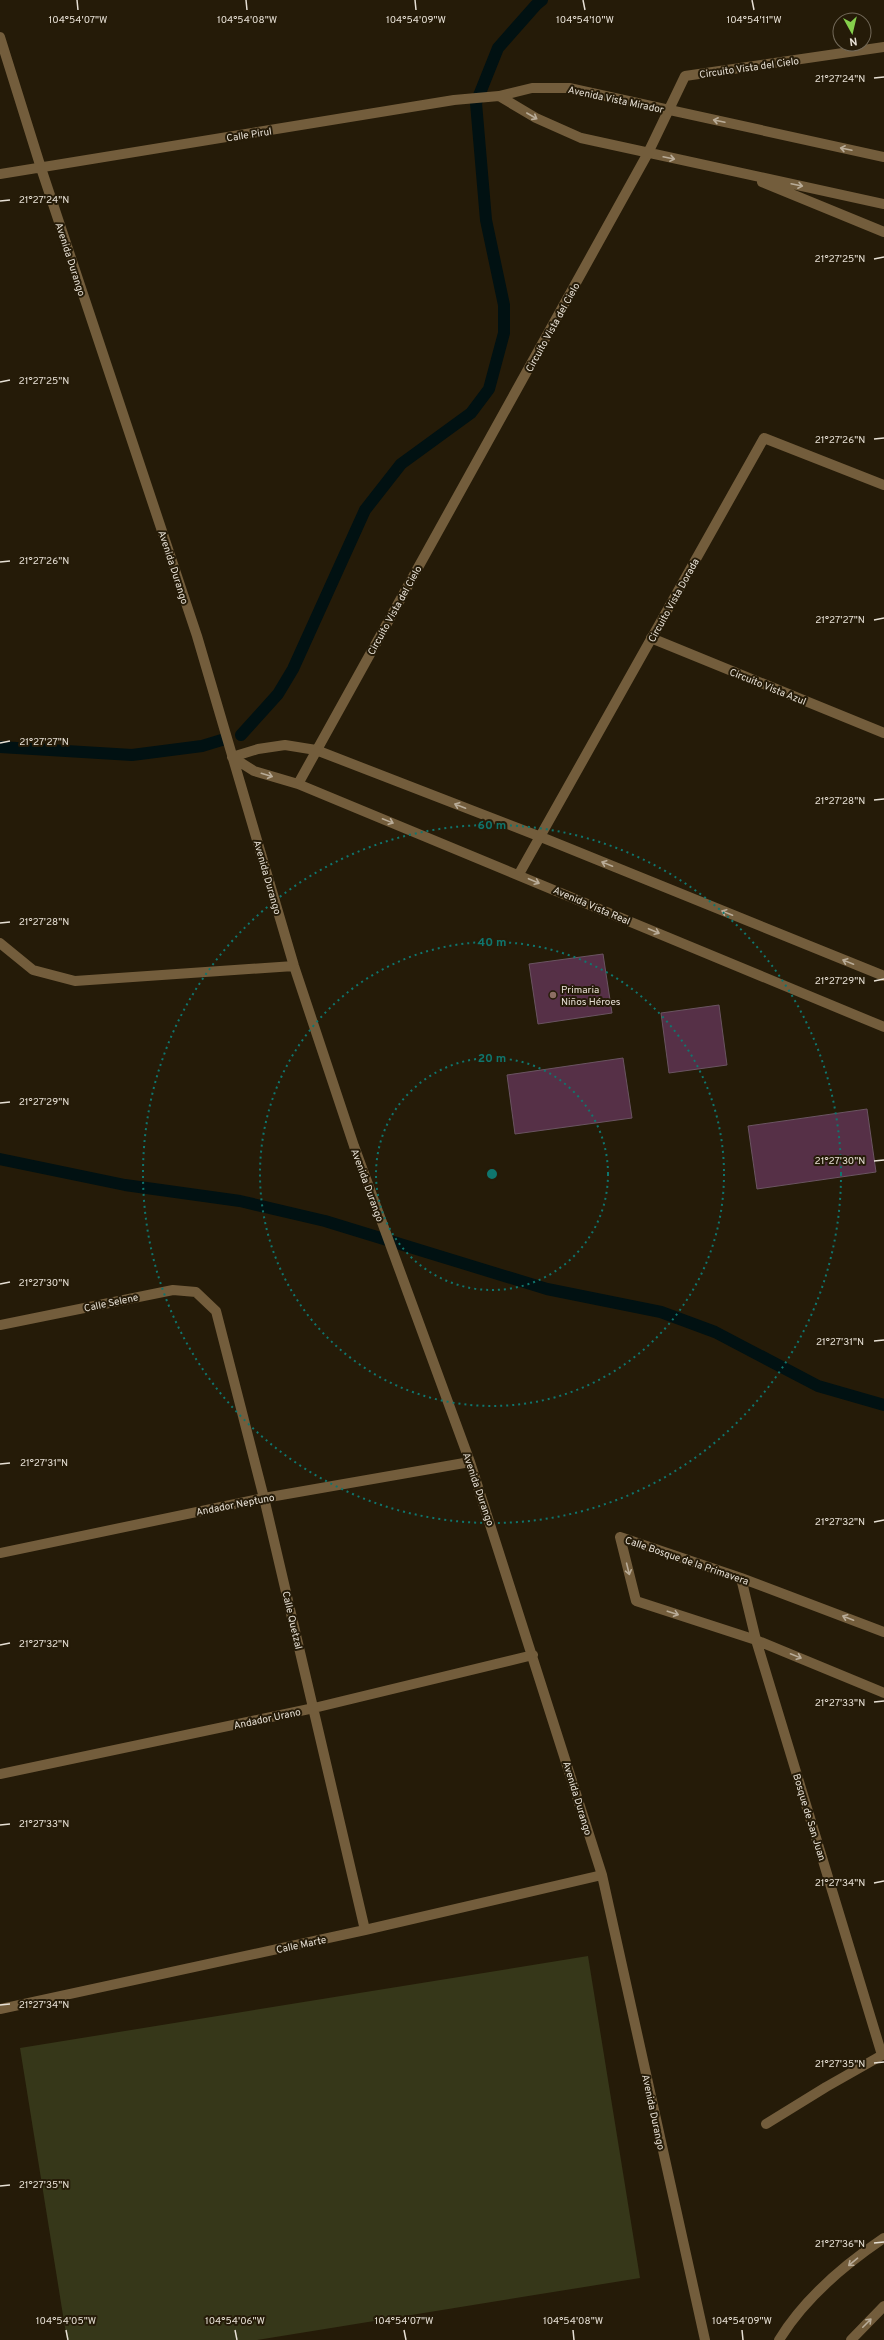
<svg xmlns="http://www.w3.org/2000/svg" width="884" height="2340" font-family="Overpass,sans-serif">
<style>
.green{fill:#363719}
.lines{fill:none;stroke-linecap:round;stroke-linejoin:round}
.stream{stroke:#011112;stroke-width:12}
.building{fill:#563047;stroke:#6a5461}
.minor{stroke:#735d3c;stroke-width:10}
.oneway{stroke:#b9ac98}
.ticks{fill:none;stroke:#e7e0d5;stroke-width:1.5}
.ring{fill:none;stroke:#0f766e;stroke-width:2;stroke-dasharray:2 4}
.education-dot{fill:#8d6e63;stroke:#251b08;stroke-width:1.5}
.labels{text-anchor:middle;stroke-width:4;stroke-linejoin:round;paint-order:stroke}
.street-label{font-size:10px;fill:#e7e0d5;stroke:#251b08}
.poi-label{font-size:10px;fill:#e7e0d5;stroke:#251b08;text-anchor:start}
.ticks-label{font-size:10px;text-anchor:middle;fill:#e7e0d5;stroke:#251b08;stroke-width:4;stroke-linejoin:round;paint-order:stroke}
.centre{fill:#0f766e;stroke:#251b08;stroke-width:2}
.ring-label{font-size:12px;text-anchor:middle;font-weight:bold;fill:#0f766e;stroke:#251b08;stroke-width:4;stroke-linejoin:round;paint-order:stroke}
</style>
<rect width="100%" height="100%" fill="#251b08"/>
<path class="green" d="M588,1956L640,2278L257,2340H67L20,2048Z"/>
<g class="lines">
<path class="stream" d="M241,735L278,694L293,669L365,510L401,464L471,413L489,389L504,333V305L486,220L476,103L498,48L536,5L542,0
M0,747L132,755L202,746L225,739
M0,1159L125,1185L240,1201L325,1221L547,1289L661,1312L715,1332L818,1386L884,1405"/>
</g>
<path class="building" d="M603,954L612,1013L538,1024L529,964Z
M719,1005L727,1065L669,1073L661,1013Z
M623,1058L632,1118L515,1134L507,1075Z
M867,1109L876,1172L757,1189L748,1126Z"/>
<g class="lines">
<path class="minor" d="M0,37L41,168L197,636L294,966L354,1146L470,1462L602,1875L705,2340
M499,96L536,118L581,138L884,204
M0,174L454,100L499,96L532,88H569L884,157
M762,182L884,232
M651,638L884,733
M232,757L254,771L298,784L884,1027
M232,757L258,749L285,745L316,750L541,837L884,976
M298,784L648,153L685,76L884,47
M519,874L764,438L884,485
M0,943L33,970L75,981L294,966
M0,1325L173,1290L196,1292L216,1311L264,1498L365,1930
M620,1537L636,1601L756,1640L884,1693
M620,1537L741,1578L884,1632
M0,1553L264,1498L470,1462
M741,1578L756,1640L882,2055
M0,1774L314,1708L533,1655
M0,2009L365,1930L602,1875
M766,2124L826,2087L884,2054
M779,2340C804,2299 844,2265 884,2238
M851,2340L884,2306"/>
</g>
<defs><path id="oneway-shaft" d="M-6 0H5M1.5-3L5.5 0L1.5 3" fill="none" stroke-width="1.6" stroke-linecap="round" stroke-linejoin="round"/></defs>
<g class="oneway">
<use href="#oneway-shaft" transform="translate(532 116) rotate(30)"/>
<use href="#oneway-shaft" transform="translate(719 121) rotate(-168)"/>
<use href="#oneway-shaft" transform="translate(846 149) rotate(-168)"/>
<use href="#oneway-shaft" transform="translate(669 158) rotate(12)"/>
<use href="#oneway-shaft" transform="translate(797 185) rotate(12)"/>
<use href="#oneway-shaft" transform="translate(267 775) rotate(17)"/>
<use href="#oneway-shaft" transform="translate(460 806) rotate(-159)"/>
<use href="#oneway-shaft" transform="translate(388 821) rotate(22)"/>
<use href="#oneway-shaft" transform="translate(607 864) rotate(-158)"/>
<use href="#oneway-shaft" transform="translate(534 881) rotate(23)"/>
<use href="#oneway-shaft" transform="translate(727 913) rotate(-158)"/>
<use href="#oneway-shaft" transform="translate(654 931) rotate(23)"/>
<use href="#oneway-shaft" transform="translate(848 962) rotate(-158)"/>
<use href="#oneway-shaft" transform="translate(628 1569) rotate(76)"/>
<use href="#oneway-shaft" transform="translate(673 1613) rotate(18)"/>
<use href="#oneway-shaft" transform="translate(848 1618) rotate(-159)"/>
<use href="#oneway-shaft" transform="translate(796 1656) rotate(22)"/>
<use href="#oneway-shaft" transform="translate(853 2262) rotate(140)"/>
<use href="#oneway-shaft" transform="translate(867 2323) rotate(-45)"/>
</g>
<path class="ticks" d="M77,0L78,10M246,0L247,10M415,0L416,10M583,0L585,10M752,0L754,10M874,78L884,77M0,201L10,200M874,259L884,257M0,382L10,380M874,439L884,438M0,562L10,561M874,620L884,618M0,743L10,741M874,800L884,799M0,923L10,922M874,981L884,979M0,1103L10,1102M874,1161L884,1160M0,1284L10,1282M874,1341L884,1340M0,1464L10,1463M874,1522L884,1520M0,1645L10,1643M874,1702L884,1701M0,1825L10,1824M874,1883L884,1881M0,2005L10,2004M874,2063L884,2062M0,2186L10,2185M874,2243L884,2242M66,2330L68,2340M235,2330L237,2340M404,2330L406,2340M573,2330L574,2340M742,2330L743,2340"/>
<g class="ring">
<circle cx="492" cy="1174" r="116"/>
<circle cx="492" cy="1174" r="232"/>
<circle cx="492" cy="1174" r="349"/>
</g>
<circle class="education-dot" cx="553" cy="995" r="4"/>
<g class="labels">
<g class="street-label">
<text transform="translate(749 67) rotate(-8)" y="4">Circuito Vista del Cielo</text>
<text transform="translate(616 99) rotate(12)" y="4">Avenida Vista Mirador</text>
<text transform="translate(249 134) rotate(-9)" y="4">Calle Pirul</text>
<text transform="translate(71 259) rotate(72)" y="4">Avenida Durango</text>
<text transform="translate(552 327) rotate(-61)" y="4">Circuito Vista del Cielo</text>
<text transform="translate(174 567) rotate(72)" y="4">Avenida Durango</text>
<text transform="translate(673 600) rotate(-61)" y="4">Circuito Vista Dorada</text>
<text transform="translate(394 610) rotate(-61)" y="4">Circuito Vista del Cielo</text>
<text transform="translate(768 686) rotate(22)" y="4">Circuito Vista Azul</text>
<text transform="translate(268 877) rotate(74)" y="4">Avenida Durango</text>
<text transform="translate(592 905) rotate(23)" y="4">Avenida Vista Real</text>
<text transform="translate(368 1185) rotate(70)" y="4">Avenida Durango</text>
<text transform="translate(111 1302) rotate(-12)" y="4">Calle Selene</text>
<text transform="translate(479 1489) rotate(71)" y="4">Avenida Durango</text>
<text transform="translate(235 1504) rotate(-11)" y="4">Andador Neptuno</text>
<text transform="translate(687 1560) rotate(19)" y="4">Calle Bosque de la Primavera</text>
<text transform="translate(293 1620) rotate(77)" y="4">Calle Quetzal</text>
<text transform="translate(267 1718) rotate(-12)" y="4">Andador Urano</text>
<text transform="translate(578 1798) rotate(73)" y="4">Avenida Durango</text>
<text transform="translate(810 1817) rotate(73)" y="4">Bosque de San Juan</text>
<text transform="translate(301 1944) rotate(-12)" y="4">Calle Marte</text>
<text transform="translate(654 2112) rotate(78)" y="4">Avenida Durango</text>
</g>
<g class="poi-label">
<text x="561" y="993">Primaria<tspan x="561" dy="12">Niños Héroes</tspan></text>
</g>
</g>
<g class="ticks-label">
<text x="78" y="23">104°54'07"W</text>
<text x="247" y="23">104°54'08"W</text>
<text x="416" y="23">104°54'09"W</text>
<text x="585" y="23">104°54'10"W</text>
<text x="754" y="23">104°54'11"W</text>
<text x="840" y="82">21°27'24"N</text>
<text x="44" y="203">21°27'24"N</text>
<text x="840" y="262">21°27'25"N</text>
<text x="44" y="384">21°27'25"N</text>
<text x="840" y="443">21°27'26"N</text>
<text x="44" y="564">21°27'26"N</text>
<text x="840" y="623">21°27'27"N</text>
<text x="44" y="745">21°27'27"N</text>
<text x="840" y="804">21°27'28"N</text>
<text x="44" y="925">21°27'28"N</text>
<text x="840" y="984">21°27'29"N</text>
<text x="44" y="1105">21°27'29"N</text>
<text x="840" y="1164">21°27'30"N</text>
<text x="44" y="1286">21°27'30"N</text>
<text x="840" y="1345">21°27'31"N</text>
<text x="44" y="1466">21°27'31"N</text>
<text x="840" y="1525">21°27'32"N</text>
<text x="44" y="1647">21°27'32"N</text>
<text x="840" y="1706">21°27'33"N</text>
<text x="44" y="1827">21°27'33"N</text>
<text x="840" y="1886">21°27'34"N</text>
<text x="44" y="2008">21°27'34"N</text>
<text x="840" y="2067">21°27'35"N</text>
<text x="44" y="2188">21°27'35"N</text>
<text x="840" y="2247">21°27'36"N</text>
<text x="66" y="2324">104°54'05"W</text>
<text x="235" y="2324">104°54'06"W</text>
<text x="404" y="2324">104°54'07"W</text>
<text x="573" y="2324">104°54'08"W</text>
<text x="742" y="2324">104°54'09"W</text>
</g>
<circle cx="492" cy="1174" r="6" class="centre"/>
<g class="ring-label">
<text x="492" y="829">60 m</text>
<text x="492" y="946">40 m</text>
<text x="492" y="1062">20 m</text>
</g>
<g transform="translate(852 32) rotate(172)"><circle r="19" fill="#251b08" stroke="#736a5a"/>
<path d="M0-3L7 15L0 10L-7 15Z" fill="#85cf4c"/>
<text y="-6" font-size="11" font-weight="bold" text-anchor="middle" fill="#e7e0d5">N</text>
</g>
</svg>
